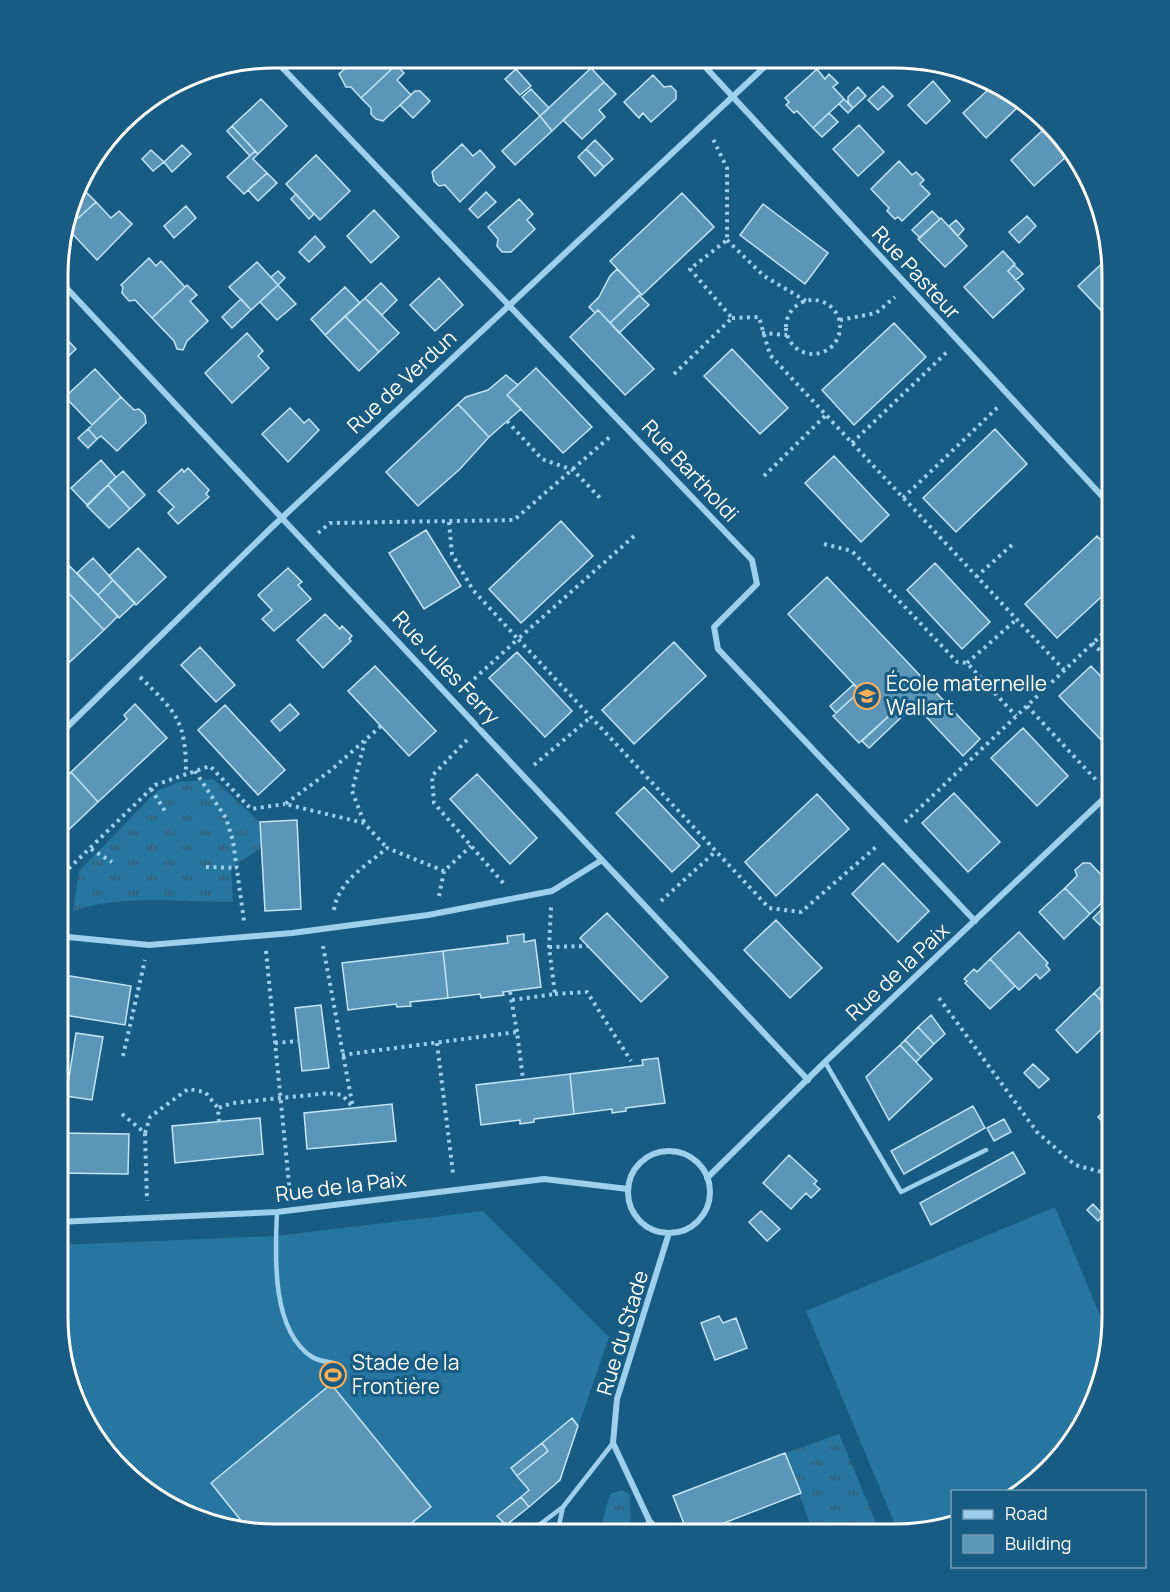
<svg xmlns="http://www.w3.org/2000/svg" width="1170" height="1592" font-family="Manrope,sans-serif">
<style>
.grass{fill:url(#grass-tufts)}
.garden{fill:#2775a1}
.building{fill:#5b96b8;stroke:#c2e5f9;stroke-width:1.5}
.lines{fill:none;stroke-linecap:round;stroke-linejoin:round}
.path{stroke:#9dd0ec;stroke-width:4;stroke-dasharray:3 4.5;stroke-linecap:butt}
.lane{stroke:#9dd0ec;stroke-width:4.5}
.street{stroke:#9dd0ec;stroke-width:6}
.labels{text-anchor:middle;stroke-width:6;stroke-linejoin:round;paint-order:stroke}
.street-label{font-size:21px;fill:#fff;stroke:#185b83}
.poi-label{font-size:21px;fill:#fff;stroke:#185b83;text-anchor:start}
.rim{fill:none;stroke:#fff;stroke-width:3}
</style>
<defs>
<pattern id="grass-tufts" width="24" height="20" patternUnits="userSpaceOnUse" patternTransform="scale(1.5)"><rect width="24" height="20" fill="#2775a1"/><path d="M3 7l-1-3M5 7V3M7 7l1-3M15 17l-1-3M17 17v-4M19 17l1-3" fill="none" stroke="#3b5e72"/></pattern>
</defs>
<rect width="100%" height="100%" fill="#185b83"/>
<path class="grass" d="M213,779L260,822L261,848L231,868L233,902C188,902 112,894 73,912L79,871L158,790L180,782Z
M839,1434L881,1535H810L813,1533L785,1453Z
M622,1490L630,1495L631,1534H599L610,1494Z"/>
<path class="garden" d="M1055,1207L1110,1340L1076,1439L1016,1491L952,1492V1522L899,1534L806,1311Z
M483,1211L609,1337L560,1480L495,1534L246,1533L142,1490L79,1413L57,1318V1245L276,1236Z"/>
<path class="building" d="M358,57H376L381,63L389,57L396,65L361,98L351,87H346L339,74Z
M396,65L404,73L397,80L411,95L383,121L376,119L371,114V108L361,98Z
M215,67L217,71L209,79L201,70Z
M591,68L604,82L552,131L540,116Z
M516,69L531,86L520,95L505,79Z
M817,69L825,79L829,74L838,83L833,87L844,99L813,128L797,111L794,113L786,105L789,102L785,98Z
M653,75L664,87L671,86L676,91V99L651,122L643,113L639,118L624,102Z
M933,81L950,101L926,124L908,105Z
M604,82L616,94L599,110L605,117L582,139L563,120Z
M883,86L893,96L878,110L868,100Z
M858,87L866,96L853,108L848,102V97Z
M991,87L1014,96L1021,104L986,138L963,113Z
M531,89L549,108L540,116L522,97Z
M415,91H420L430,101L413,118L400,105Z
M261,99L287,126L258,154L232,126Z
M844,99L853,108L848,113L839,104Z
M829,113L838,122L822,137L813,128Z
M540,116L552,131L515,165L502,151Z
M859,125L884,152L858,176L833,149Z
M232,126L255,151L250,156L227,131Z
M1043,130L1067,156L1034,186L1011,160Z
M595,140L613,159L604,167L586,149Z
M462,144L473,156L480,150L495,167L460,202L445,185L439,186L434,181L432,172Z
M182,145L191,154L172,172L164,162Z
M586,149L604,167L595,176L578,157Z
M151,150L164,162L153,171L142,159Z
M255,151L258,154L253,159L267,173L244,194L227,177Z
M316,155L350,191L320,220L286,184Z
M899,161L912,175L916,172L924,180L920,184L930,194L902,221L898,217L895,219L887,211L889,208L871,189Z
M267,173L277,183L258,201L248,190Z
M79,185L96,202L67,228L65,226Z
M486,192L496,202L478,218L469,209Z
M682,193L714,227L642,295L610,261Z
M296,194L314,214L309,219L291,199Z
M519,199L533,214L527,220L535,229L511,252H502L497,246L498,239L488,227Z
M96,202L111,218L119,211L132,224L97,260L67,228Z
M763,204L828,253L805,284L740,235Z
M186,206L196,218L174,238L164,226Z
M374,210L399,237L371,263L347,236Z
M932,211L940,219L920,238L912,230Z
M1027,216L1036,226L1019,243L1009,232Z
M941,218L967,246L945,267L918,239Z
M956,220L964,229L958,236L949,226Z
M315,236L325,247L309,262L299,252Z
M1003,251L1015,264L1008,271L1024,289L993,318L964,287Z
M1109,257L1113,274V323L1078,286Z
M149,258L156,266L161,261L185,287L152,318L135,300L129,301L122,293L123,287L121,285Z
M257,262L278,285L251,310L229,287Z
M1014,265L1023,274L1016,280L1008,271Z
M617,269L641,294L610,323L598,310L595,313L589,307L599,297L610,276Z
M278,271L285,278L278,285L271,277Z
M439,278L463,305L435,331L410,305Z
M381,283L397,300L382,315L365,298Z
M187,285L197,295L190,301L208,321L187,341L183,350L177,349L174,341L152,318Z
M278,285L296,304L277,320L260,302Z
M345,287L360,303L325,335L311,319Z
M639,295L649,305L619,333L610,323Z
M365,298L399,333L379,352L345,316Z
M241,299L251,310L232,328L222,317Z
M598,310L654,369L625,395L570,337Z
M345,316L379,352L359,371L325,335Z
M894,323L926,357L854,425L822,390Z
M59,331L76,349L59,365Z
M247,333L263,351L258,356L269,368L232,403L205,373Z
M732,349L788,408L760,434L704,376Z
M536,368L592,427L563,453L507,395Z
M95,369L121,397L92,425L65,397Z
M506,375L518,385L507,395L521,409L489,437L458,404L466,397L488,390Z
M121,397L134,410L139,409L145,415L146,423L117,451L101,436L97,439L88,429Z
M458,404L489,437L460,469L418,506L386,472Z
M290,408L304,423L309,419L319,430L288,462L262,434Z
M88,429L97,439L88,448L78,438Z
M995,429L1027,464L956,532L923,498Z
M834,456L889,515L861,542L805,483Z
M101,460L116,477L87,505L71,488Z
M188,468L209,490L206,494L209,497L178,524L168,513L174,507L158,491L182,469L184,472Z
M123,471L145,495L130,509L108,485Z
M108,485L130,509L109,528L87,506Z
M561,521L593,556L521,623L489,589Z
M426,530L461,586L424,609L389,553Z
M1097,536L1113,553V586L1057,638L1025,604Z
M138,548L166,577L136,605L109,576Z
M58,554L118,616L104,630L58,582Z
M93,558L113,580L98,595L77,573Z
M935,563L990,622L962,649L907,590Z
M288,568L302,582L298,585L311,599L274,631L262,619L272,610L258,595Z
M827,577L980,739L963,756L915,705L909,710L903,703L859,743L833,716L860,691L788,614Z
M113,580L135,603L119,618L98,595Z
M58,582L104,630L58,673Z
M325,614L340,629L342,626L352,636L349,639L351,641L323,668L297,640Z
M674,642L706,676L634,744L602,710Z
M200,647L235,685L216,702L181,665Z
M517,652L572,711L545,737L489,678Z
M375,666L436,731L409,756L348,691Z
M1091,666L1113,689V737L1105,744L1059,696Z
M854,684L860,691L836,713L830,706Z
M903,703L909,710L869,748L862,741Z
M135,704L167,738L98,802L71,772L127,719L124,715Z
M290,704L299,714L280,731L271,721Z
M225,705L285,770L258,795L198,730Z
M1023,728L1068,776L1037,806L991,758Z
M71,772L98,802L58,840V784Z
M477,774L537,838L510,864L450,799Z
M644,787L700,846L672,872L616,813Z
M954,793L1000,842L968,872L922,823Z
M817,794L849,829L776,896L745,862Z
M297,820L301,909L265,911L260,822Z
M883,863L929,911L898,942L852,894Z
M1083,863H1090L1113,887V892L1090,914L1065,888L1077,876L1075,870Z
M1065,888L1090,914L1064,939L1039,912Z
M1102,909L1113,921V926L1107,932L1093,918Z
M607,913L668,977L641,1002L580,938Z
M776,920L822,968L790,998L744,950Z
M1019,932L1048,963L1046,965L1050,970L1040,979L1036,974L1019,990L990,959Z
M524,934V942L535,940L541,987L503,992L504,995L481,998L480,994L448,998L443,951L508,943L507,936Z
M443,951L448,998L410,1002L411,1006L397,1007L396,1004L348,1010L342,963Z
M990,959L1015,986L990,1009L965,983L967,981L964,979L974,969L977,972Z
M58,974L131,986L125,1025L58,1014Z
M1113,975V1013L1094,993Z
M1094,993L1113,1013V1018L1077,1053L1056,1030Z
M321,1005L329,1068L302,1071L295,1008Z
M931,1015L945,1034L934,1044L918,1027Z
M918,1027L934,1044L921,1057L905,1040Z
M76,1033L103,1037L92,1100L66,1096Z
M905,1040L921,1057L916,1062L900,1045Z
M900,1045L932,1079L889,1120L866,1077Z
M658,1058L665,1103L626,1108V1111L612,1113V1109L574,1114L570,1074L643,1065L642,1060Z
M1033,1064L1049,1079L1039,1088L1024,1073Z
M570,1074L574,1114L534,1119V1122L520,1124V1120L481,1125L476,1085Z
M1113,1103V1132L1098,1117Z
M392,1104L396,1141L307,1149L304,1113Z
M973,1106L985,1128L904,1174L891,1151Z
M260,1118L263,1154L175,1163L172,1126Z
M1004,1119L1011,1132L994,1141L987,1128Z
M57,1133H62L61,1173H57Z
M62,1133L129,1134L128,1174L61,1173Z
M1013,1152L1025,1173L931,1225L920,1203Z
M789,1155L817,1181L814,1184L820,1189L811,1198L806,1193L791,1209L763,1183Z
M1093,1204L1103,1215L1098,1221L1087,1210Z
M761,1211L780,1229L767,1241L749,1222Z
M719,1316L723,1323L736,1318L747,1348L715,1360L701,1323Z
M331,1384L431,1507L398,1534L251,1533L211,1483Z
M572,1418L578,1426L560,1480L529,1507L521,1497L529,1490L517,1476L548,1451L542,1443Z
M542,1443L548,1451L517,1476L511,1468Z
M785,1453L801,1493L696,1534H688L673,1496Z
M521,1497L529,1507L506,1525L497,1516Z"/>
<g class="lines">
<path class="path" d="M727,240L764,276L806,301
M786 327a27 27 0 1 1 54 0a27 27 0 1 1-54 0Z
M732,318L759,317L770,355L1064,670
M840,320L876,313L895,297
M762,333L787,335
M674,374L732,318L690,269L727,240V168L713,139
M507,421L542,459L573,470L601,499
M852,443L947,352
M764,476L826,415
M903,498L998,407
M449,522L452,554L473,590L518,639L634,536
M318,533L330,523L514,520L612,435
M824,544L852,551L957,662L967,663L1016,716
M976,577L1012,545
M1092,643L1113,663
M967,663L1017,619
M140,677C177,713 186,721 186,774
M463,689L518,639L769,908L801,912L876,847
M1027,706L1098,782
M381,726L330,771L285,804L364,823L387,848
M467,740L432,776L434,803L504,884
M534,765L591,717
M195,771L226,818L233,841L244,921
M151,789L165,811
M364,822L352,791L365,741
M905,822L1113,624
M91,849L112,862
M206,867L237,868
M58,879L155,785L210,766L251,809L285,804
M439,896L444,871L471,846
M661,901L716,851
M334,910C338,881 366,866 387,848L444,871
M323,946L353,1108
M549,947L588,946
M266,951L290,1194
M510,992L517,1032
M555,994L587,992L631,1061
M939,998L1037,1132L1075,1165L1113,1175
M512,1000L555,994L549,947L551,907
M275,1043L299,1041
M437,1043L453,1173
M342,1055L517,1032L523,1079
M123,1056L145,960
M122,1114L145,1133L147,1201
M219,1122L218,1108L233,1103L329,1093L342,1095L353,1107
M145,1133L150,1117L188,1089L205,1092L218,1108"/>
<path class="lane" d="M825,1062L901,1192L986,1150
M277,1212C275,1255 271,1330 312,1357C318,1361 327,1362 334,1363
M527,1534L563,1507L613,1443
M557,1534L563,1507"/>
<path class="street" d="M272,57L752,560L757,584L714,627L718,649L975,921
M697,58L1113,508
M59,280L808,1080
M58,736L271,528L774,58
M58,936L149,945L292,933L428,915L552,891L602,860
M628 1192a41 41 0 1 1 82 0a41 41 0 1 1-82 0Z
M707,1178L825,1062L1113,790
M57,1222L277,1212L544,1179L628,1189
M647,1534L649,1520
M660,1534L649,1520L613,1443L617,1399L669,1233"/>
</g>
<defs>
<symbol id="school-ring" viewBox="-11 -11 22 22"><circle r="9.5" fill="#185b83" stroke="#ffaf58" stroke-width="1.5"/><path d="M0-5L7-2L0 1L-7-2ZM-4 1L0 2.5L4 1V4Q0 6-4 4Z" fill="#ffaf58"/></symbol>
<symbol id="stadium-ring" viewBox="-11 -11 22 22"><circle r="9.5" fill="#185b83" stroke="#ffaf58" stroke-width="1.5"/><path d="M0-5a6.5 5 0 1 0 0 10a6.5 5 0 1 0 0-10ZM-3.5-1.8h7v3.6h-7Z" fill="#ffaf58"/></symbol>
</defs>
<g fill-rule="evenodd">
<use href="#school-ring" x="852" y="681" width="30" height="30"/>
<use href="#stadium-ring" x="318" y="1360" width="30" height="30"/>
</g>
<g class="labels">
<g class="street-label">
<text transform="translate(916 273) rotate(47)" y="7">Rue Pasteur</text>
<text transform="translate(402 382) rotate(-43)" y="7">Rue de Verdun</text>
<text transform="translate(690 471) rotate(47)" y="7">Rue Bartholdi</text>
<text transform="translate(446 668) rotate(47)" y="7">Rue Jules Ferry</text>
<text transform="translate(898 972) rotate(-43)" y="7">Rue de la Paix</text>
<text transform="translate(341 1187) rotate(-7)" y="7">Rue de la Paix</text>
<text transform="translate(623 1333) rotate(-73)" y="7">Rue du Stade</text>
</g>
<g class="poi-label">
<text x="886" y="691">École maternelle<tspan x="886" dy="24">Wallart</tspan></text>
<text x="352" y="1370">Stade de la<tspan x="352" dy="24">Frontière</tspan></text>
</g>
</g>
<path d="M0 0H1170V1592H0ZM275 68H895A207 207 0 0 1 1102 275V1317A207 207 0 0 1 895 1524H275A207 207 0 0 1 68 1317V275A207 207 0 0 1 275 68Z" fill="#185b83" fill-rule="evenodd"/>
<path class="rim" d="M275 68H895A207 207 0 0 1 1102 275V1317A207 207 0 0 1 895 1524H275A207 207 0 0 1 68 1317V275A207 207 0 0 1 275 68Z"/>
<rect x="951" y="1490" width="195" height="78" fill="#185b83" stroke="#749db5" stroke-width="1.5"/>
<rect x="963" y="1510" width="30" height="9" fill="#9dd0ec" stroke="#749db5" stroke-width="1.5"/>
<text x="1005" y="1520" font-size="18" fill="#ffffff">Road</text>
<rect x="963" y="1535" width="30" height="18" fill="#5b96b8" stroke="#749db5" stroke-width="1.5"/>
<text x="1005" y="1550" font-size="18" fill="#ffffff">Building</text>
</svg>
